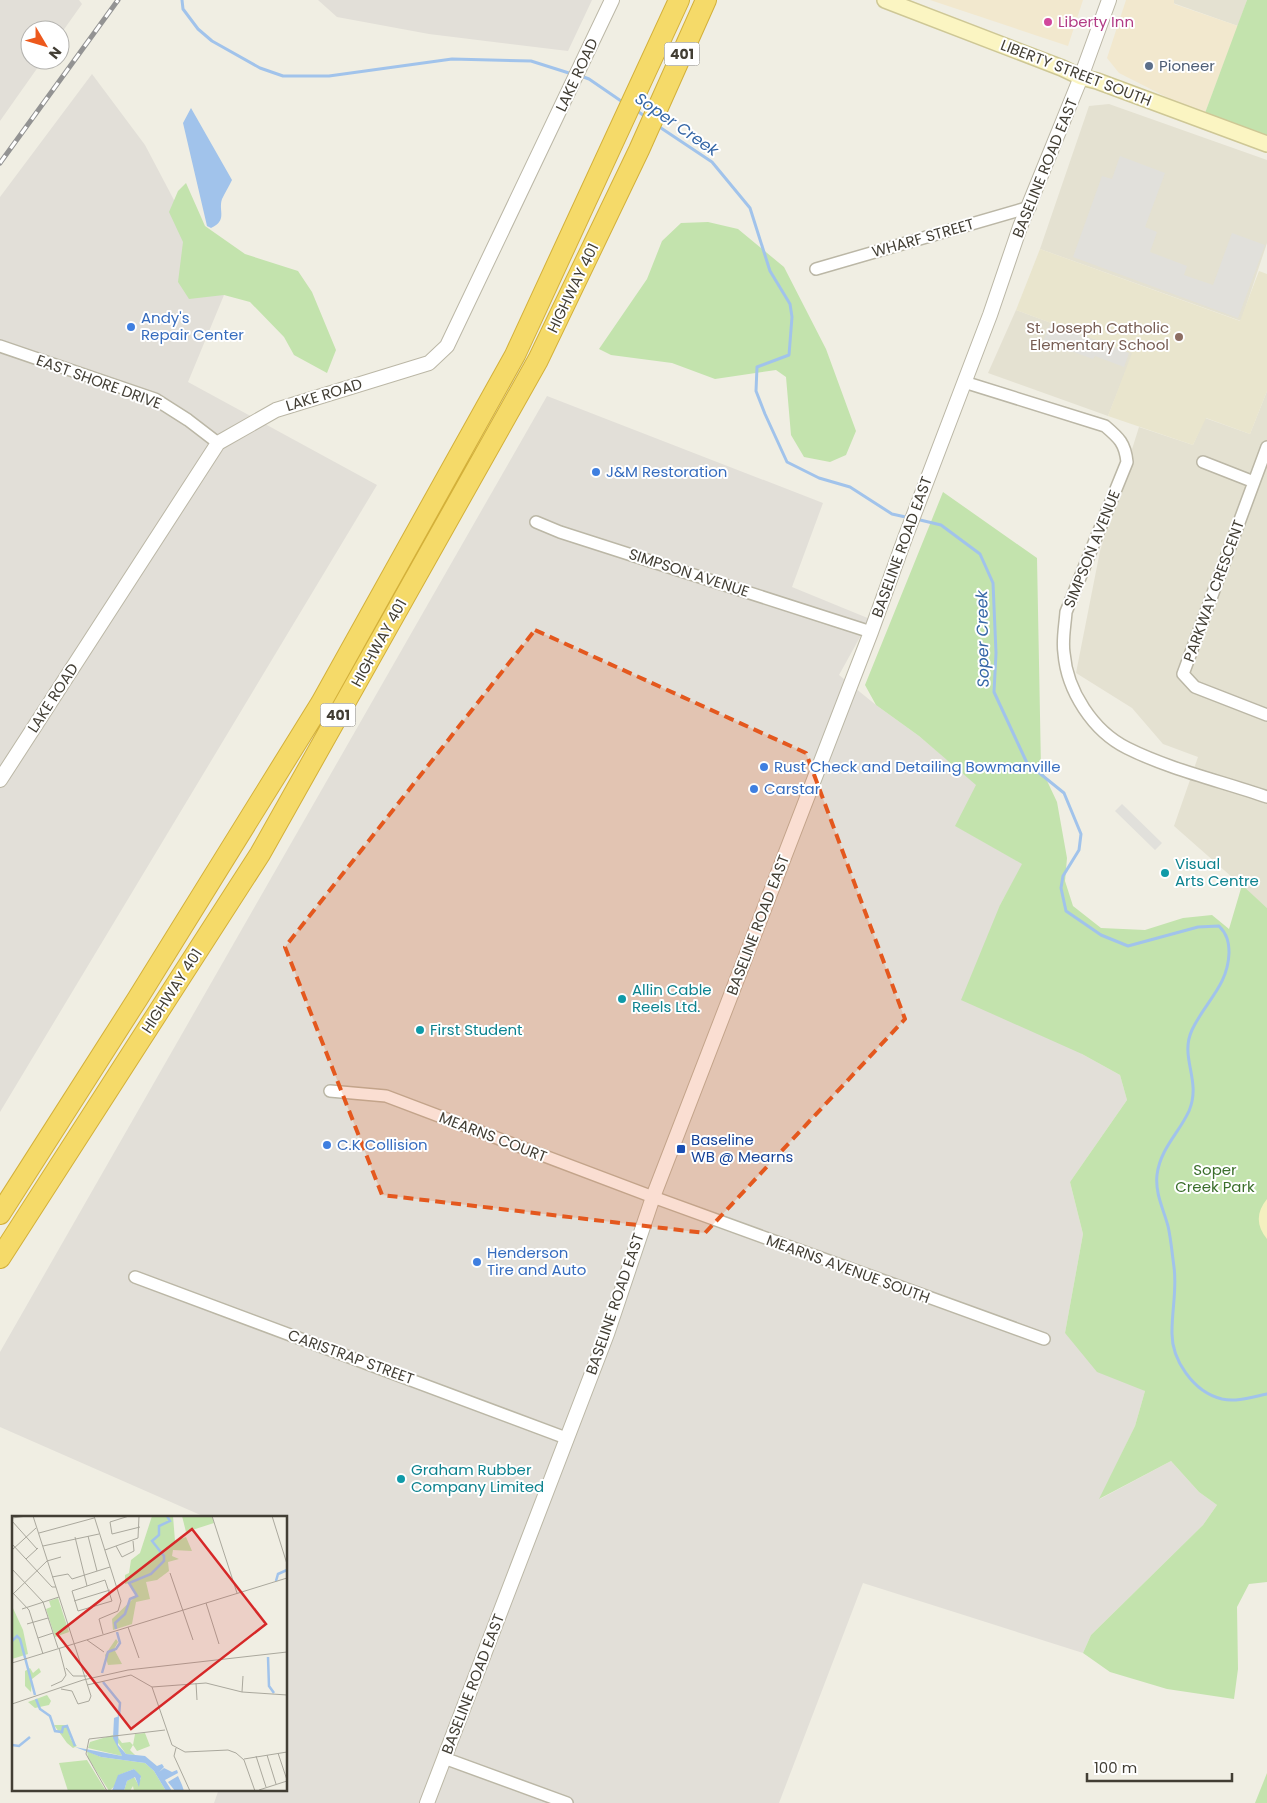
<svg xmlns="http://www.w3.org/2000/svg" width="1267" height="1803" font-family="Poppins,sans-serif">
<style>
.residential{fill:#e4e1d1}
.commercial{fill:#f2e8ce}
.industrial{fill:#e2dfd8}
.education{fill:#e9e5cd}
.green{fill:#c3e3ad}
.sand{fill:#f4f0c0}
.parking{fill:#e1e0db}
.water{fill:#a1c3eb}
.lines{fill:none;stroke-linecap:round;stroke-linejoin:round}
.stream{stroke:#a1c3eb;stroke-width:3}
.minor-casing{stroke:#bbb7a6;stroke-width:14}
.tertiary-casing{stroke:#bbb7a6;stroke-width:16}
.secondary-casing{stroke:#cec795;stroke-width:18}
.motorway-casing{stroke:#d3b03a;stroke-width:22}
.minor{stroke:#fff;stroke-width:11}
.tertiary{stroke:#fff;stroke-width:14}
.secondary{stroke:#fbf5c2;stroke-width:15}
.motorway{stroke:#f5da69;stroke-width:20}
.rail-casing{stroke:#939393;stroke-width:5}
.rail{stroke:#fff;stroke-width:3;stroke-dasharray:9;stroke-linecap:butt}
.marked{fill:#e4581e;fill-opacity:0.2;stroke:#e4581e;stroke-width:4;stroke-dasharray:10 6;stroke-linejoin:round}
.hotel-dot{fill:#d1479c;stroke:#fff;stroke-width:2}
.service-dot{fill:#5c6f8a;stroke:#fff;stroke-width:2}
.shop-dot{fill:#3f7fe0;stroke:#fff;stroke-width:2}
.education-dot{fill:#8d6e63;stroke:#fff;stroke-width:2}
.culture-dot{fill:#0f9aa8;stroke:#fff;stroke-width:2}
.transit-dot{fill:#1a4fb4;stroke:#fff;stroke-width:2}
.labels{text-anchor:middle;stroke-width:4;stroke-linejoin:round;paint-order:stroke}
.shield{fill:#fff;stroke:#7b7871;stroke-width:1}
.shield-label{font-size:14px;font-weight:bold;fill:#423e34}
.hotel-label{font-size:15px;fill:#b23c85;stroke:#fff;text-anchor:start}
.service-label{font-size:15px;fill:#4e5e75;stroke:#fff;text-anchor:start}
.street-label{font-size:15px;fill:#423e34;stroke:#fff}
.shop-label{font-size:15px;fill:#366cbe;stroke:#fff;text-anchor:start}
.education-label{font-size:15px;fill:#785e54;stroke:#fff;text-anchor:end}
.culture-label{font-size:15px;fill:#0d838f;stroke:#fff;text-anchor:start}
.transit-label{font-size:15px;fill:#164399;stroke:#fff;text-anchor:start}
.park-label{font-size:15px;fill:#3b6f2b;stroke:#fff}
.water-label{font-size:16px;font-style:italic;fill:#3466a6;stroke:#fff}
.inset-river{fill:none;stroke:#a1c3eb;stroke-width:2.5}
.inset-road{fill:none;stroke:#aaa89d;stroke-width:1}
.view{fill:#d62828;fill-opacity:0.15;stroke:#d62828;stroke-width:2.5}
.inset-edge{fill:none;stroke:#423e34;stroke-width:2.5}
</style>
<rect width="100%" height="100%" fill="#f0eee3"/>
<path class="residential" d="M1174,0H1247L1238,26L1173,3Z
M1109,104L1267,160V243L1241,321L1040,249L1089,106Z
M1016,310L1133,353L1108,416L988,373Z
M1267,391V908L1174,826L1198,757L1163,744L1132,708L1076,673L1100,551L1139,427L1193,445L1205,418L1250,434Z"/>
<path class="commercial" d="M930,0H1083L1068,46Z
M1126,0H1174V4L1238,26L1205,113L1188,108L1119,73L1107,58Z"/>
<path class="industrial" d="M0,0H79L82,4L60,35V30H30V60H43L0,121Z
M318,0H592L568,51L429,34L337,17Z
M92,74L145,145L224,295L188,382L377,485L0,1112V197Z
M547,396L823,503L792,587L870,619L839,675L876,705L919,736L977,785L956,826L1023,864L1000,905L1082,1054L1120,1075L1127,1100L1070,1182L1083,1234L1065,1333L1145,1391L1135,1426L1100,1499L1171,1461L1199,1492L1217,1505L1203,1525L1091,1635L1083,1653L863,1583L779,1803H214L219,1789H286V1517H205L0,1427V1352Z"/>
<path class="education" d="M1040,249L1240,321L1259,271L1267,274V391L1250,434L1206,418L1193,445L1108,416L1132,353L1016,310Z"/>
<path class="green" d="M1247,0H1267V136L1205,113Z
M186,183L205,226L245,254L298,271L312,292L336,350L327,373L294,355L284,337L250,302L224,295L189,299L178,282L183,242L169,212L178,191Z
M708,222L738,229L784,267L826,349L856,431L846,455L830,462L804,457L791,435L786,377L776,370L715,379L672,363L611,355L599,349L647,279L662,241L681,223Z
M943,492L1037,558L1041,768L1057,802L1067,858L1065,881L1073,906L1101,928L1145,930L1183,918L1212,915L1229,929L1242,885L1267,908V1582L1249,1584L1237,1607L1238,1669L1234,1699L1167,1689L1110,1672L1083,1653L1091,1635L1203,1525L1217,1505L1199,1492L1171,1461L1099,1499L1135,1426L1145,1391L1097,1372L1065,1333L1083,1234L1070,1182L1127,1100L1120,1075L1082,1054L961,1000L1000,905L1022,864L955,826L976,785L919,736L876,705L865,685Z
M1267,1773V1803H1255Z"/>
<path class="sand" d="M1267,1199V1239C1256,1226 1256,1212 1267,1199Z"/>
<path class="parking" d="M1120,156L1165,173L1145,227L1157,232L1150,252L1187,266L1184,275L1213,285L1232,233L1265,245L1238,318L1073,257L1102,176L1112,179Z
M1050,325L1129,353L1124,367L1095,356L1093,359L1043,341Z
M1122,804L1162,843L1155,850L1115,811Z"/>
<path class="water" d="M191,108L232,180C229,186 225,193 222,199C218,211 228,220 211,228L207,226L183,123Z"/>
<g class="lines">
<path class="stream" d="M182,0L183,9L198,29L212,41L260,68L283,76H329L452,59L531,61L572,74
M581,76L589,79L624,103
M636,110L647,118
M658,126L712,162L750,208L770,271L790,304L792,317L789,355L757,367L756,391L765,414L787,462L819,478L850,487L892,514L910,518
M916,519L941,525L980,554L993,583L996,653L994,692L1027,763L1064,793L1081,834L1079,850L1063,876L1061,888L1066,911L1101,935L1128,946L1198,927L1219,926C1227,934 1229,942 1229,953C1228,986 1205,1002 1192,1030C1179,1058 1202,1080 1189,1111C1179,1133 1160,1149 1157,1175C1155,1193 1163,1208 1168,1226C1171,1239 1172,1253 1174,1267C1177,1289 1172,1309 1172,1331C1171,1359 1193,1392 1222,1399C1237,1402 1252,1397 1267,1394"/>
<defs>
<path id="minor" d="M816,269L1030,207
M0,346L155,399L188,420L218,443
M964,382L1105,426C1119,438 1125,443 1127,462L1066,612C1065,626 1062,640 1064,653C1067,691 1093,731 1127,748C1171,770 1221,781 1267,797
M1267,447L1183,674L1195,687L1267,715
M1203,462L1254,482
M536,522L560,532L871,632
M330,1091L386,1096L653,1197L1044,1339
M135,1277L566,1438
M444,1758L567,1803"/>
<path id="tertiary" d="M0,780L218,443L276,410L429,363L447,346L612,0
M427,1803L607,1334L653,1197L871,632L905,538L990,315L1020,227L1081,77L1109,0"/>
<path id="secondary" d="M885,0L1062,68L1081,77L1097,81L1267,144"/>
<path id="motorway" d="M0,1214L138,998L321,703L515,355L679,0
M0,1258L260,854L538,360L639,150L706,0"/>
</defs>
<use href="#minor" class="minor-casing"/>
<use href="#tertiary" class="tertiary-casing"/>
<use href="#secondary" class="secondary-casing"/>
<use href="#motorway" class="motorway-casing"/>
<use href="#minor" class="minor"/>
<use href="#tertiary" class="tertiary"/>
<use href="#secondary" class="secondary"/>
<use href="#motorway" class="motorway"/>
<defs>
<path id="rail" d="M0,163L118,0"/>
</defs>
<use href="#rail" class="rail-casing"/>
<use href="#rail" class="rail"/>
</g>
<path class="marked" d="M535,630L806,753L905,1019L705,1233L382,1195L285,947Z"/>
<circle class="hotel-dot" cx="1048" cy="22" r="5"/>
<circle class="service-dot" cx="1149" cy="66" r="5"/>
<g class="shop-dot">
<circle cx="131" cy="327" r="5"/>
<circle cx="596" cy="472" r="5"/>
<circle cx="764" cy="767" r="5"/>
<circle cx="754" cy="789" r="5"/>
<circle cx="327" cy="1145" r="5"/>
<circle cx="477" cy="1262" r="5"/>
</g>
<circle class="education-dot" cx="1179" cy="337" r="5"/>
<g class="culture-dot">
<circle cx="1165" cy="873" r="5"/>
<circle cx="622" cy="999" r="5"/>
<circle cx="420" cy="1030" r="5"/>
<circle cx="401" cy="1479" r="5"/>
</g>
<rect class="transit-dot" x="676" y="1144" width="10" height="10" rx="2.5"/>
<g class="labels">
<g class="shield">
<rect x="664.5" y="42.5" width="35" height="23" rx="4"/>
<rect x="320.5" y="703.5" width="35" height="23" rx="4"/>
</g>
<g class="shield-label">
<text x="682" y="59">401</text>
<text x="338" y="720">401</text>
</g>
<g class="hotel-label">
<text x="1058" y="27">Liberty Inn</text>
</g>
<g class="service-label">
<text x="1159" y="71">Pioneer</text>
</g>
<g class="street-label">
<text transform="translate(1076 73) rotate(21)" y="5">LIBERTY STREET SOUTH</text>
<text transform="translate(577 75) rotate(-65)" y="5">LAKE ROAD</text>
<text transform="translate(1045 168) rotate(-68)" y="5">BASELINE ROAD EAST</text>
<text transform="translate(923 238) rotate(-16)" y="5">WHARF STREET</text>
<text transform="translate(573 288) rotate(-64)" y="5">HIGHWAY 401</text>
<text transform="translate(99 382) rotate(20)" y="5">EAST SHORE DRIVE</text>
<text transform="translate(324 395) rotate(-17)" y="5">LAKE ROAD</text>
<text transform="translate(902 547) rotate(-70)" y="5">BASELINE ROAD EAST</text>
<text transform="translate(1092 549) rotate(-68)" y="5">SIMPSON AVENUE</text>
<text transform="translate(689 573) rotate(18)" y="5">SIMPSON AVENUE</text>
<text transform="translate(1214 591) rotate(-70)" y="5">PARKWAY CRESCENT</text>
<text transform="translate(379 643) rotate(-61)" y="5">HIGHWAY 401</text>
<text transform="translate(53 698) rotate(-57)" y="5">LAKE ROAD</text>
<text transform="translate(758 925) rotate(-69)" y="5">BASELINE ROAD EAST</text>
<text transform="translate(172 991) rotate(-57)" y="5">HIGHWAY 401</text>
<text transform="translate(493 1137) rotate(21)" y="5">MEARNS COURT</text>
<text transform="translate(848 1269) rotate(20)" y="5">MEARNS AVENUE SOUTH</text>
<text transform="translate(615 1304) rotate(-71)" y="5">BASELINE ROAD EAST</text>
<text transform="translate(351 1357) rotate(20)" y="5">CARISTRAP STREET</text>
<text transform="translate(473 1684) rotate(-69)" y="5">BASELINE ROAD EAST</text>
</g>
<g class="shop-label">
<text x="141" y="323">Andy's<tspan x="141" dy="17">Repair Center</tspan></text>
<text x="606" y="477">J&amp;M Restoration</text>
<text x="774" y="772">Rust Check and Detailing Bowmanville</text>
<text x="764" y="794">Carstar</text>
<text x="337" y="1150">C.K Collision</text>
<text x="487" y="1258">Henderson<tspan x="487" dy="17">Tire and Auto</tspan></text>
</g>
<g class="education-label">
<text x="1169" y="333">St. Joseph Catholic<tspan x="1169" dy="17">Elementary School</tspan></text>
</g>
<g class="culture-label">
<text x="1175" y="869">Visual<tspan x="1175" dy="17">Arts Centre</tspan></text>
<text x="632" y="995">Allin Cable<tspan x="632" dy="17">Reels Ltd.</tspan></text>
<text x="430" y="1035">First Student</text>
<text x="411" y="1475">Graham Rubber<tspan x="411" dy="17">Company Limited</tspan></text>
</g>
<g class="transit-label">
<text x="691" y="1145">Baseline<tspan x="691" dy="17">WB @ Mearns</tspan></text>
</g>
<g class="park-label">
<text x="1215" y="1175">Soper<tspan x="1215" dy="17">Creek Park</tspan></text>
</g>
<g class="water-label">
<text transform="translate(677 124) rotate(35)" y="6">Soper Creek</text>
<text transform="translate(982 639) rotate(-91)" y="6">Soper Creek</text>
</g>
</g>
<g transform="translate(12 1516)">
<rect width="275" height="275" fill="#f0eee3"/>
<path d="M140,0H161L163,25L174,21L180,35L161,34L160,40L167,43L156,46L157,55L145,64L134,66L138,83L124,86L120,108L101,114L100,103L124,80L117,67L113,68V59L117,57L119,44L128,37ZM170,0H200L202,7L174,16ZM46,82L57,116L43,121L34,93L39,91L37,85ZM0,90L11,114L16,138L0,143ZM104,123L106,126L102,133L110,148L96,149L93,139ZM18,152L21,157L27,152L29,156L20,163L19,176L13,170V155ZM35,179L39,185L37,189L23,192L16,186ZM42,209H55L59,224L65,230L61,232L55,227ZM133,217L138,230L125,235L121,229L118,234L123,239L114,238L104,224V219L110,227L118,226L121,229L123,218ZM101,219L110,240L76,232L78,226ZM75,235L89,241L133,247L142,255L154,275H122L121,270L118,275H112L115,265L122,261L126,268L129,262L122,253L107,259L104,269L97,275L76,242ZM75,244L94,275H56L47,247Z" fill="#c3e3ad"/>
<path d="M107,200L106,229L114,238L133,240L145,250L150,248L152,251L147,256L152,252L160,256L165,254L166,257L153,264L160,275H154L142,255L133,247L89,241L63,231L110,240L101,222L102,202ZM122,253L129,260L127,271L123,261L115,265L112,275H100L106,259ZM166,260L170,269L172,275H163L156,266Z" fill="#a1c3eb"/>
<path class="inset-river" d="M264,65L266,58L275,54M104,113L103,107L113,98L118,83L125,80L117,67L139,58L152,45V40L140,25L147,19V10L158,5L155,0M0,125L5,120L8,123L23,179M256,141L257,170L262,177M90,157L96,136L104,133L108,127L105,116M91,166L108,187L107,200M24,183L28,193L38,200L43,215L50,216L51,211L55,210L63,230M0,229L7,230L18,221"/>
<path class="inset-road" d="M21,0L79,180L77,185L66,188M82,0L109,85L106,95L87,103L91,118M117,0L98,6L100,18L128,11M200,0L225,77M260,0L275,48M0,2L15,0M0,5L25,33M27,17L82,2M76,20L85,55M63,21L75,70M0,28L40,71H44M31,30L87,18M104,30L110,41L122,35L121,25M0,34L24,12M93,34L126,22L127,0M14,43L26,32M0,53L31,86L46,132M158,57L181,124M56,58L60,63L98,51M40,61L56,58M93,64L100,85L66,95L60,75ZM0,76L17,94L31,138M1,78L35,45L49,41M62,85L98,74M194,87L207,128M10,93L47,81M15,108L36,102M116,111L127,142M26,122L41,117M75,124L92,136M0,147L275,62M54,152L61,160H75M184,167L185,184M75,169L119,159L140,171L194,167L230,176L275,179M39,170L50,165L54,159L47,132M140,171L160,229L173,236L216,234L224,237L232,244L243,275M49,173L60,175L66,188M230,176L231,160M0,188L71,164L116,154L275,136M164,232L162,240L178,275M266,237L275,264M255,239L264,268M244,240L254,271M232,243L275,236M247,274L275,265M95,275L74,238L77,223L153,214"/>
<path class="view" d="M180,13L254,108L119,213L45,118Z"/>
<rect width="275" height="275" class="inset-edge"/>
</g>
<g transform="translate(45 45) rotate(128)"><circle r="24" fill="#ffffff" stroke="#b3b2ae"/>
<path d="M0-4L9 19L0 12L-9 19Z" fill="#ed591d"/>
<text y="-8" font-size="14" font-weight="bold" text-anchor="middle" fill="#423e34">N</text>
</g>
<path d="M1087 1773v8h145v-8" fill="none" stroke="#423e34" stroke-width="2.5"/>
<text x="1094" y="1773" font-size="15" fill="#423e34" stroke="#ffffff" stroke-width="4" paint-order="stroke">100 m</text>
</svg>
